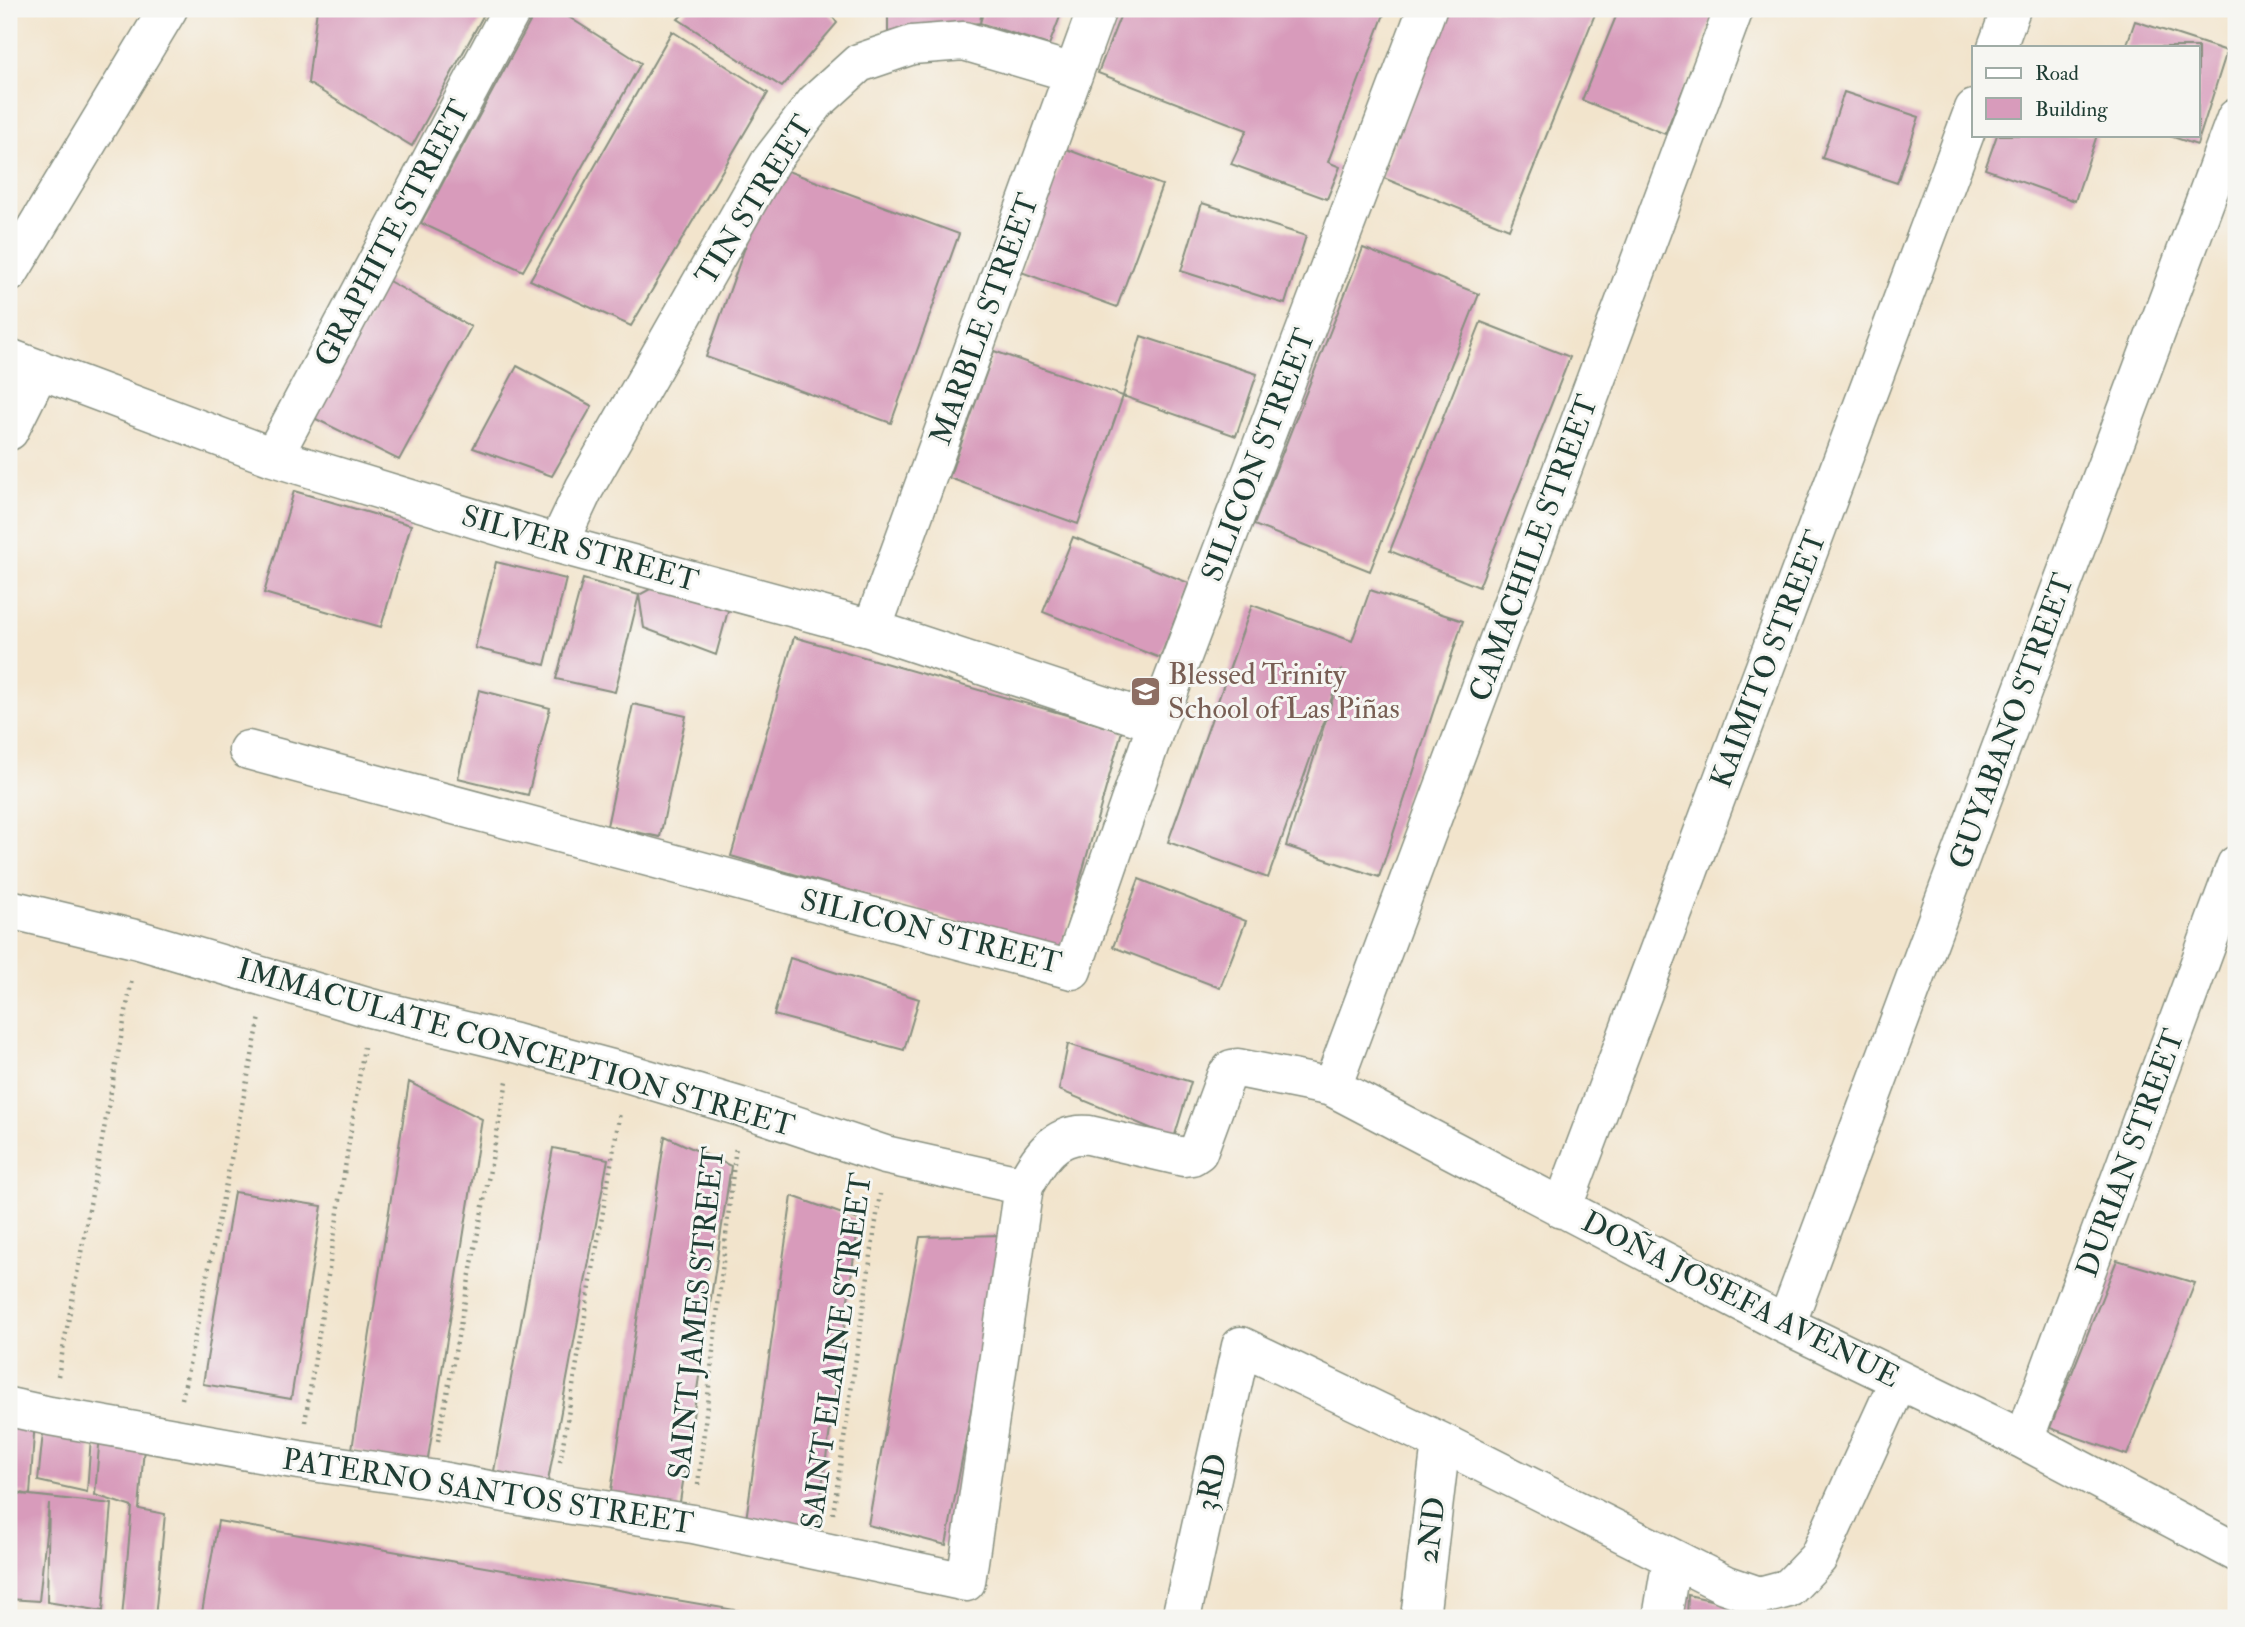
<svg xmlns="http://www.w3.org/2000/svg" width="2245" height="1627" font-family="'IM FELL Double Pica',serif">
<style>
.building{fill:#d89bbb}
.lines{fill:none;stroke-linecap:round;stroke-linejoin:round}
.minor-casing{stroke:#889080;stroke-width:41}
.path{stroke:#889080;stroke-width:4.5;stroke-dasharray:2 5;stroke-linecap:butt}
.minor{stroke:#fff;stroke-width:38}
.labels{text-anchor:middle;stroke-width:6;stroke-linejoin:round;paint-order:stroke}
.street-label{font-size:30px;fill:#1f3d34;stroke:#f6f6f2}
.education-label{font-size:30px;fill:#785e54;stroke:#f6f6f2;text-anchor:start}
</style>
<rect width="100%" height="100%" fill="#f6f6f2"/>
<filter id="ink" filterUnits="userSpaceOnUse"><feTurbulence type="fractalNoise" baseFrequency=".0143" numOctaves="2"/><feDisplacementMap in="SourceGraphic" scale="14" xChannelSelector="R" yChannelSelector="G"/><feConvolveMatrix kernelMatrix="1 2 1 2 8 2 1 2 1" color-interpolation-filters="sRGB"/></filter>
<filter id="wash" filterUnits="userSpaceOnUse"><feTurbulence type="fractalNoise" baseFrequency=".00686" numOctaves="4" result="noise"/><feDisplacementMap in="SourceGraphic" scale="28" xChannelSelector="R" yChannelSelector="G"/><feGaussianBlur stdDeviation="1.57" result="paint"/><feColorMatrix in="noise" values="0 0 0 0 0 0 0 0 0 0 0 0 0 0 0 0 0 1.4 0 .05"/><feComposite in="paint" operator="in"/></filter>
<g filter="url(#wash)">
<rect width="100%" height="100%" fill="#f2e4cc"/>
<g id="blocks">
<path class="building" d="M317,9H469L483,16L412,146L308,83Z
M537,9H556L641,63L523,271L421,223Z
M688,9H827L837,23L782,87L678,19Z
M888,9H982L980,23L984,9H1063L1049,45L980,23L888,32Z
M1123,9H1386L1328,162L1340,167L1327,199L1231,164L1247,130L1098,73Z
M1447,9H1597L1509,229L1381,177Z
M1619,9H1716L1665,134L1582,100Z
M2135,21L2227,51L2197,145L2167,135H2198V47H2126Z
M672,31L768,93L631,326L530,280Z
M1844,92L1919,117L1897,183L1822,158Z
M1997,135H2097L2075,201L1985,169Z
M1066,149L1162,185L1117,307L1021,272Z
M774,166L959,234L891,423L706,357Z
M1202,203L1306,236L1285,304L1181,271Z
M1363,248L1479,294L1370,571L1254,525Z
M387,280L471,327L399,460L314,418Z
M1481,322L1570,357L1479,587L1390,551Z
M1141,336L1257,374L1236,436L1123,396Z
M994,351L1123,396L1078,524L949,478Z
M517,366L592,406L552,476L473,448Z
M294,491L411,525L381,627L264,593Z
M1073,537L1189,583L1160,658L1043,612Z
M496,562L566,579L545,665L475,648Z
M583,579L639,595L615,692L556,679Z
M654,587L729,607L716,655L644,628L639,595Z
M1370,590L1463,621L1379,877L1286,846L1342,669L1268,878L1168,842L1252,605L1352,641Z
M794,637L1122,731L1060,951L731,856Z
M479,690L550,708L528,795L458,778Z
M633,704L686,716L660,837L607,826Z
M1139,879L1246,921L1220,988L1113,947Z
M790,958L919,999L904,1050L774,1015Z
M1068,1044L1191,1082L1174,1138L1059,1090Z
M409,1082L482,1119L426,1471L352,1449Z
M665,1136L731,1166L678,1515L609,1504Z
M553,1148L608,1159L546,1492L492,1482Z
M234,1192L322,1206L291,1399L203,1384Z
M792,1196L859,1220L815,1538L745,1527Z
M1004,1235L946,1545L868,1525L920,1237Z
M2117,1260L2195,1283L2127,1455L2050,1428Z
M35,1419L30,1495L112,1504L103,1611L47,1602L49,1504L39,1601L9,1599V1493L30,1495L9,1490V1421Z
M44,1423L92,1424L87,1492L38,1481Z
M100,1434L145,1435L139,1509L165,1514L155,1618H122L132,1507L95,1495Z
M218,1521L775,1617V1618H201Z
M1688,1595L1786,1617V1618H1687Z"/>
</g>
</g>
<g filter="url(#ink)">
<use href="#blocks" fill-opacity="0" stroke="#889080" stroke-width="2"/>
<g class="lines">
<defs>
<path id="minor" d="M1997,47L2011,9
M9,273L168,9
M9,358L273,457L558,544L872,629L1157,723
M9,431L40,369
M273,457L512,9
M558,544L584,489L770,162L816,102L859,63L912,45L964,41L1073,73
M872,629L1097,9
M248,750L1072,970L1157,723L1427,9
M9,909L139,940L370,1008L515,1043L627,1073L741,1107L885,1155L1024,1186
M1332,1087L1734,9
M1562,1209L1974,109
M1786,1325L2236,118
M9,1407L50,1416L299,1460L430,1479L553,1502L693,1524L966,1582L1024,1186C1039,1159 1054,1132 1089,1135L1184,1157L1192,1156L1198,1152L1226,1076L1232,1069L1238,1068L1332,1087L1786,1325L2024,1440L2236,1552
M2024,1440L2236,865
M1181,1618L1241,1346L1441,1442L1724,1584L1759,1596L1789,1588L1818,1558L1899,1380
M1420,1618L1441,1442
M1662,1618L1672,1558"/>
</defs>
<use href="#minor" class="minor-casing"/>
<path class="path" d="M58,1376L132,979
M182,1399L260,1017
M305,1422L364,1047
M438,1441L507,1081
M560,1462L620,1112
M698,1485L736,1146
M833,1514L880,1194"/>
<use href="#minor" class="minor"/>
</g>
</g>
<defs>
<symbol id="school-square" viewBox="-11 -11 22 22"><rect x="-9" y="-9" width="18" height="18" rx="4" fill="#8d6e63" stroke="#f6f6f2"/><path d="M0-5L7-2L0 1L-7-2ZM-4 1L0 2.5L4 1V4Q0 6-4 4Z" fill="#fff"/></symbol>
</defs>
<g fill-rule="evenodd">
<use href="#school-square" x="1128" y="674" width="35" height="35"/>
</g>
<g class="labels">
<g class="street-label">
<text transform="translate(754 200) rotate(-58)" y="10">TIN STREET</text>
<text transform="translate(392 233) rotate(-62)" y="10">GRAPHITE STREET</text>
<text transform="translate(984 319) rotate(-70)" y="10">MARBLE STREET</text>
<text transform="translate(1258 455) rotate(-69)" y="10">SILICON STREET</text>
<text transform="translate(580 548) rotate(16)" y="10">SILVER STREET</text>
<text transform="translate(1533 548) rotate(-70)" y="10">CAMACHILE STREET</text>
<text transform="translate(1768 659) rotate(-69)" y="10">KAIMITO STREET</text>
<text transform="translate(2011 721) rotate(-70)" y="10">GUYABANO STREET</text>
<text transform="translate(931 931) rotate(14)" y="10">SILICON STREET</text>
<text transform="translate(516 1047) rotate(16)" y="10">IMMACULATE CONCEPTION STREET</text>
<text transform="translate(2130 1153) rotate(-70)" y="10">DURIAN STREET</text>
<text transform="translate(1741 1299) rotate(27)" y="10">DOÑA JOSEFA AVENUE</text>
<text transform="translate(696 1313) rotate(-84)" y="10">SAINT JAMES STREET</text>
<text transform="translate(836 1351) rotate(-82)" y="10">SAINT ELAINE STREET</text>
<text transform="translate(1211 1482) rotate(-78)" y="10">3RD</text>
<text transform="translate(488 1491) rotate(9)" y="10">PATERNO SANTOS STREET</text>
<text transform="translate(1431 1530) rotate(-83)" y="10">2ND</text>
</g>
<g class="education-label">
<text x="1168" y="684">Blessed Trinity<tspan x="1168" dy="34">School of Las Piñas</tspan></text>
</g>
</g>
<rect width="2245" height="1627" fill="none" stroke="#f6f6f2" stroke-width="35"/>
<rect x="1972" y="46" width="228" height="91" fill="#f6f6f2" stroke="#a0aca6" stroke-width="2"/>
<rect x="1986" y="68" width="35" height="10" fill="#ffffff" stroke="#a0aca6" stroke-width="2"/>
<text x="2035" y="80" font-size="21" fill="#1f3d34">Road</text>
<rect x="1986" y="98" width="35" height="21" fill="#d89bbb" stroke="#a0aca6" stroke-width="2"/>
<text x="2035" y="116" font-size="21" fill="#1f3d34">Building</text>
</svg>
